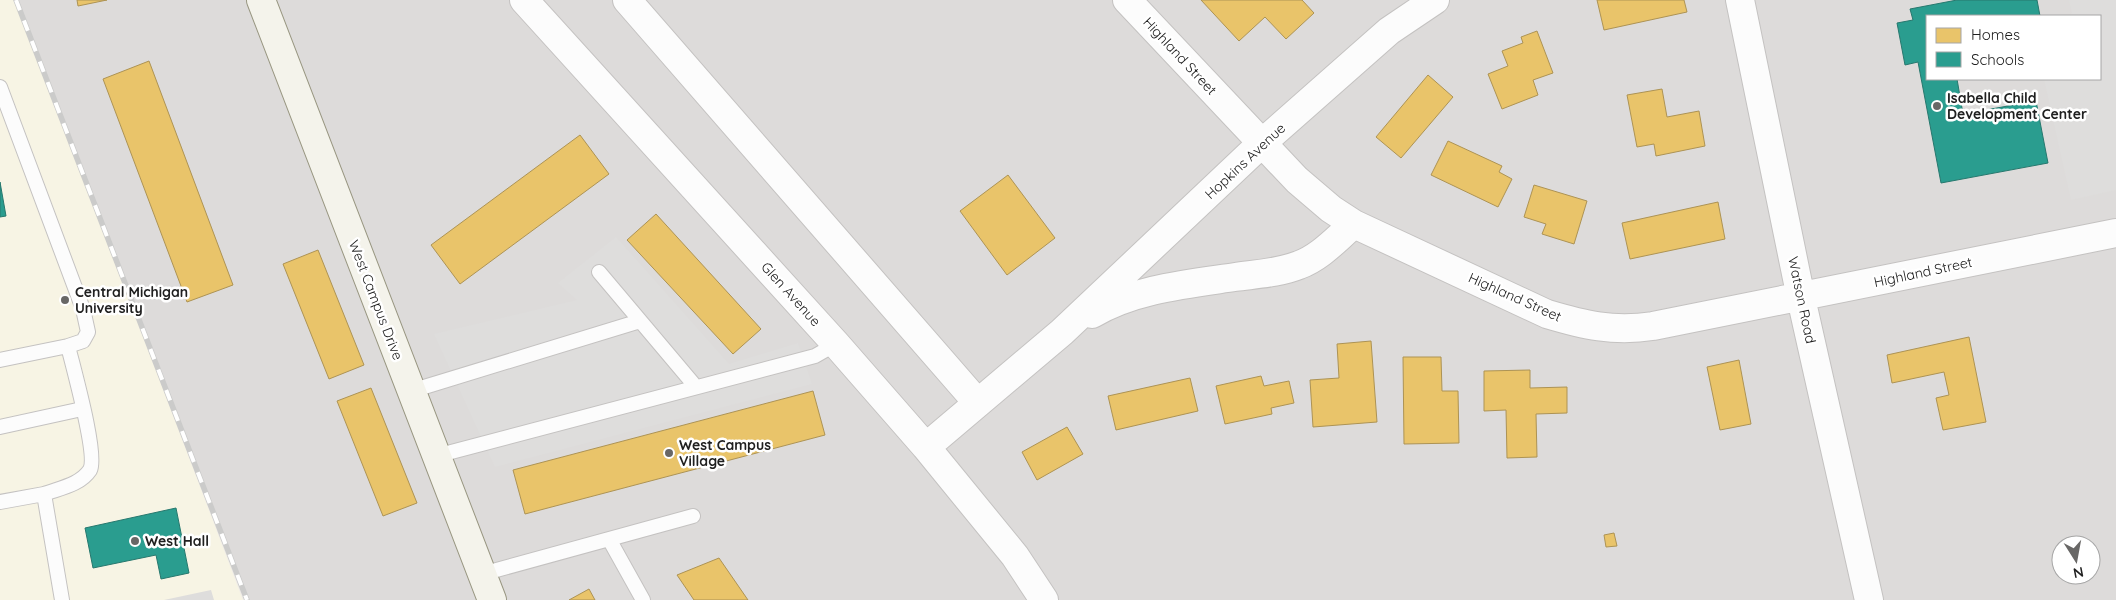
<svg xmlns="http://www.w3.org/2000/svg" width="2116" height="600" font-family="Quicksand,sans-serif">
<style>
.residential{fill:#dddbda;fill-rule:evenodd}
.education{fill:#f7f4e4}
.parking{fill:#dedddc}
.homes{fill:#e9c46a;stroke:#ad9354}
.schools{fill:#2a9d8f;stroke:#27786e}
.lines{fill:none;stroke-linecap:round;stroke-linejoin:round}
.lane-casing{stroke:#c4c2c1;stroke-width:16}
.street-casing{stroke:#c4c2c1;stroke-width:30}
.secondary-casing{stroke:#989681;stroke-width:30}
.lane{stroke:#fcfcfc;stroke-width:14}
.street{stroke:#fcfcfc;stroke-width:28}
.secondary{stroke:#f4f3eb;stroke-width:28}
.rail-casing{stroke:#cbcbca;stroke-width:5.5}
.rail{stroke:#fff;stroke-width:4;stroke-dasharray:11;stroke-linecap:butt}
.poi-dot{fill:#686766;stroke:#fff;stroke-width:2}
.labels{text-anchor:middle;stroke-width:5;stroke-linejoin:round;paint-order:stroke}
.street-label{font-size:14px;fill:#202020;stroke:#fff}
.poi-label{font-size:14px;font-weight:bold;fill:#202020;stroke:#fff;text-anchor:start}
</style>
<rect width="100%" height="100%" fill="#eeebe8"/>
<path class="residential" d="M16,0H2116V600H247ZM1927,16H2100V79H1927ZM2061,545H2091V575H2061Z"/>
<path class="education" d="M0,0H16L243,600H0Z"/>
<path class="parking" d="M2069,0H2116V190L2071,200L2044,79H2100V16H2069L2072,13Z
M616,237L729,364L798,343L812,384L495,467L434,334L577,300L558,283Z
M211,590L214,600H164Z"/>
<path class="homes" d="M77,0H107L78,6Z
M1201,0H1302L1314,13L1286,39L1265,17L1239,41Z
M1597,0H1684L1687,12L1604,30Z
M1537,31L1553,73L1533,80L1538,95L1502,109L1488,74L1508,66L1502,51L1523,43L1521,37Z
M149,61L233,285L187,302L103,79Z
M1428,75L1453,97L1401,158L1376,137Z
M1662,89L1667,117L1699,111L1705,146L1656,156L1654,144L1637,147L1627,95Z
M580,135L609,174L460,284L431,245Z
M1448,141L1502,166L1499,172L1512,179L1498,207L1431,175Z
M1008,175L1055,238L1007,275L960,211Z
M1534,185L1587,201L1574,244L1542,234L1546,224L1524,217Z
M1718,202L1725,239L1630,259L1622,223Z
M656,214L761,329L733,354L627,240Z
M318,250L364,365L329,379L283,264Z
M1969,337L1986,422L1943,430L1936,398L1949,395L1944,372L1892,383L1887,355Z
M1371,341L1377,422L1313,427L1310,380L1339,378L1337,344Z
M1403,357H1441L1442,391H1458L1459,443L1404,444Z
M1739,360L1751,424L1720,430L1707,367Z
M1530,370V388L1567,387V413L1536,414L1537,457L1507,458L1506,410L1484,411V371Z
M1261,376L1264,386L1289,381L1294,403L1271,408L1272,414L1225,424L1216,386Z
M1190,378L1198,411L1116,430L1108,396Z
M371,388L417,503L383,516L337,401Z
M813,391L825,435L525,514L513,470Z
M1067,427L1083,454L1037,480L1022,452Z
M1614,533L1617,546L1606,547L1604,535Z
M719,558L748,600H694L677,575Z
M589,589L595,600H569Z"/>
<path class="schools" d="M1957,0H2037L2040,16H1927V79H1957L1963,114L2036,101L2048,163L1941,183L1918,62L1905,65L1897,23L1913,20L1910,9Z
M0,182L6,216L0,217Z
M176,508L189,573L161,579L156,555L93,568L85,528Z"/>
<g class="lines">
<defs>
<path id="lane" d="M0,87L83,309L88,332L83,341L68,346
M599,272L696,387
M0,360L68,346C73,367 98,455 90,470C80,485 60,488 44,494
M411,391L640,321
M0,427L82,409
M436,456L815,356L836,344
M0,502L44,494L62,600
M609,539L643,600
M482,574L693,516"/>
<path id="street" d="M524,0L836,344L926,447L1015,556L1044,600
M627,0L977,402
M1127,0L1297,180L1331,209L1354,224L1547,314C1584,325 1613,332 1653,326L2116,233
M1740,0L1801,298L1869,600
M1092,314C1134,289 1187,284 1235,277C1257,274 1279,273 1299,265C1321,257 1337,238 1354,224
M926,447L1062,332L1262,143L1389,31L1435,0"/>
<path id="secondary" d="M261,0L492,600"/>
</defs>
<use href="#lane" class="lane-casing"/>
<use href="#street" class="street-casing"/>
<use href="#secondary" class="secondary-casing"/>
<use href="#lane" class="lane"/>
<use href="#street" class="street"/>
<use href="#secondary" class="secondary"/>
<defs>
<path id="rail" d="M16,0L247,600"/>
</defs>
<use href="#rail" class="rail-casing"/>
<use href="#rail" class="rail"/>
</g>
<g class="poi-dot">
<circle cx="1937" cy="106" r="5"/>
<circle cx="65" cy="300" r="5"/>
<circle cx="669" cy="453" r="5"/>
<circle cx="135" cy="541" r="5"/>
</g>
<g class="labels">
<g class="street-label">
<text transform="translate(1180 56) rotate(47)" y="5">Highland Street</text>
<text transform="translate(1245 161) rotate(-43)" y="5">Hopkins Avenue</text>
<text transform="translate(1923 272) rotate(-12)" y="5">Highland Street</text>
<text transform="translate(791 294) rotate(48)" y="5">Glen Avenue</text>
<text transform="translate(1515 297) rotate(24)" y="5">Highland Street</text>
<text transform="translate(376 300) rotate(69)" y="5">West Campus Drive</text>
<text transform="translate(1802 300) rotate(78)" y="5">Watson Road</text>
</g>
<g class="poi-label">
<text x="1947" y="103">Isabella Child<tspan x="1947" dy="16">Development Center</tspan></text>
<text x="75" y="297">Central Michigan<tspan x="75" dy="16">University</tspan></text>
<text x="679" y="450">West Campus<tspan x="679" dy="16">Village</tspan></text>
<text x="145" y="546">West Hall</text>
</g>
</g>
<rect x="1926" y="15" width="175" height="65" fill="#ffffff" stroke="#a6a6a6"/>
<rect x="1936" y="28" width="25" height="15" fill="#e9c46a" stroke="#a6a6a6"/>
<text x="1971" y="40" font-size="15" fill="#202020">Homes</text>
<rect x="1936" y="52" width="25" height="15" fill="#2a9d8f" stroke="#a6a6a6"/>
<text x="1971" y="65" font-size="15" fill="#202020">Schools</text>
<g transform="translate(2076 560) rotate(169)"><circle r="24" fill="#ffffff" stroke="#a6a6a6"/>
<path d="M0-4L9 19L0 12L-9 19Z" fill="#686766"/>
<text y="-8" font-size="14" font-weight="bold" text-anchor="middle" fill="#202020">N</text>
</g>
</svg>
